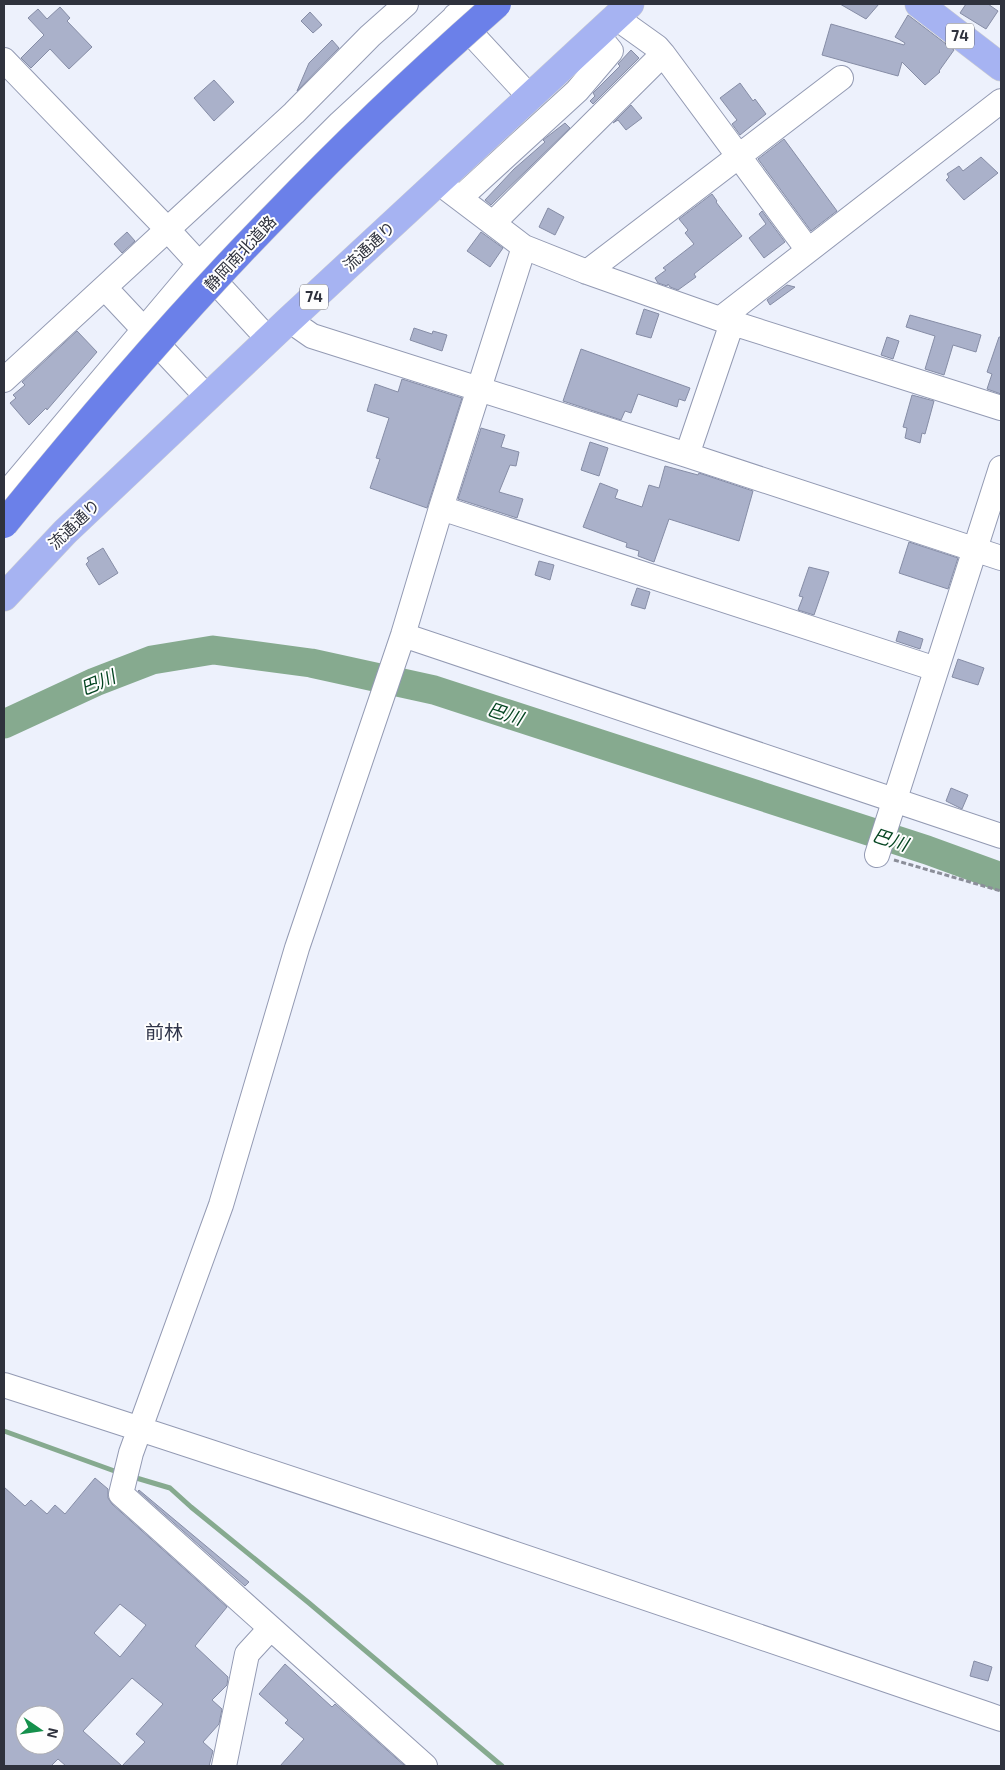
<svg xmlns="http://www.w3.org/2000/svg" width="1005" height="1770" font-family="'Exo 2','Noto Sans JP',sans-serif">
<style>
.lines{fill:none;stroke-linecap:round;stroke-linejoin:round}
.stream{stroke:#86aa8f;stroke-width:5}
.river{stroke:#86aa8f;stroke-width:29}
.building{fill:#aab1ca;stroke:#868da6;fill-rule:evenodd}
.minor-casing{stroke:#939ab3;stroke-width:26}
.major-casing{stroke:#cdced0;stroke-width:29}
.path{stroke:#8b8e99;stroke-width:3;stroke-dasharray:5 2.5;stroke-linecap:butt}
.minor{stroke:#fff;stroke-width:24}
.major{stroke:#a6b3f2;stroke-width:28}
.highway-bridge-casing{stroke:#cdced0;stroke-width:29;stroke-linecap:butt}
.highway-bridge{stroke:#6b80e9;stroke-width:28}
.labels{text-anchor:middle;stroke-width:4;stroke-linejoin:round;paint-order:stroke}
.shield{fill:#fefefe;stroke:#6d6f77;stroke-width:1}
.shield-label{font-size:15px;font-weight:bold;fill:#2f323d}
.street-label{font-size:16px;fill:#2f323d;stroke:#fefefe}
.water-label{font-size:18px;font-style:italic;fill:#034420;stroke:#fefefe}
.quarter-label{font-size:19px;fill:#30354a;stroke:#fefefe}
</style>
<rect width="100%" height="100%" fill="#edf1fc"/>
<g class="lines">
<path class="stream" d="M4,1431L120,1473
M133,1477L170,1488L191,1507L309,1603L502,1766"/>
<path class="river" d="M4,724L95,682L152,660L213,650L311,663L434,690L927,850L1001,877"/>
</g>
<path class="building" d="M840,4H879L866,19Z
M966,4H988L998,11L986,29L960,13Z
M60,7L70,18L67,21L92,47L69,69L50,49L31,68L21,58L44,35L28,18L38,9L47,19Z
M310,12L322,25L313,33L301,21Z
M908,15L954,50L939,71L940,72L925,85L902,62L898,76L822,55L831,24L904,45L905,43L895,37Z
M332,40L339,48L297,91L309,63Z
M631,50L639,58L593,104L590,101L595,96L593,93L620,66L618,64Z
M214,80L234,102L214,121L194,98Z
M740,83L753,101L755,99L766,114L740,135L732,124L737,120L720,98Z
M631,105L642,118L626,130L618,120L613,123Z
M565,123L570,128L491,205L485,200L514,169L545,142L543,140Z
M784,139L837,211L811,231L758,159Z
M981,157L998,173L964,200L946,180L949,177L947,174L959,166L963,171Z
M712,194L717,201L716,202L742,236L694,274L696,277L678,290L670,287L668,284L667,286L658,283L655,278L666,270L663,268L694,244L685,233L688,230L679,219Z
M548,208L564,217L555,235L539,227Z
M762,211L785,242L764,258L749,238L766,224L759,214Z
M127,232L135,241L122,253L114,244Z
M481,232L503,248L490,267L467,251Z
M787,285L795,287L770,305L767,300Z
M644,309L659,314L651,338L636,334Z
M910,315L981,335L976,352L953,345L944,375L925,369L935,336L906,327Z
M414,328L432,334L433,331L447,335L442,351L410,340Z
M77,331L97,352L47,410L46,408L29,425L10,403L16,398L13,395L25,385L22,382Z
M887,337L899,341L893,359L881,355Z
M999,337H1001V394L987,389L992,374L987,372Z
M581,349L690,388L685,401L679,399L677,407L638,394L631,413L625,411L621,420L563,401Z
M402,379L462,398L427,508L370,488L380,459L376,458L389,418L367,411L375,384L398,392Z
M912,395L934,401L925,434L922,433L920,443L905,438L907,428L903,427Z
M481,428L505,435L501,447L519,452L516,466L510,465L499,492L523,499L517,518L458,499Z
M590,442L608,448L599,476L581,470Z
M665,466L698,475L699,473L753,491L739,541L669,519L654,562L638,556L639,551L626,547L627,543L583,527L600,483L618,490L615,498L642,507L649,485L659,488Z
M909,542L958,558L948,589L899,573Z
M103,548L118,573L99,585L86,564L89,561L87,558Z
M539,561L554,565L550,580L535,575Z
M809,567L829,572L814,615L798,610L803,597L799,596Z
M637,588L650,592L645,609L631,605Z
M899,631L923,639L920,649L896,641Z
M958,659L984,668L978,685L952,677Z
M951,788L968,795L962,809L946,801Z
M95,1478L108,1489V1498L112,1504L227,1607L195,1646L228,1677L227,1685L212,1700L222,1709L219,1724L203,1742L213,1751L209,1766H66L58,1759L51,1766H4V1487L25,1506L31,1500L47,1514L55,1505L65,1514ZM120,1604L146,1625L120,1657L94,1633ZM132,1678L163,1704L136,1734L145,1742L122,1766L83,1731ZM25,1715H55V1745H25Z
M139,1490L249,1582L245,1586L138,1491Z
M974,1661L992,1667L988,1681L970,1676Z
M285,1664L332,1707L335,1704L405,1766H280L304,1739L285,1723L288,1720L259,1694Z"/>
<g class="lines">
<defs>
<path id="minor" d="M455,16L529,96
M615,17L657,47L663,54L808,250
M4,60L168,230L269,340
M438,182L524,247L587,272L720,319L1001,408
M460,198L577,91L611,51L597,34
M493,223L663,54
M587,272L841,78
M105,288L208,398
M720,319L1001,101
M289,320L312,336L687,455L1001,558
M4,380L294,113L370,36L406,4
M687,455L732,323
M4,496L200,263L340,123L469,4
M441,508L936,669
M403,635L1001,836
M877,855L1001,468
M4,1385C338,1492 669,1606 1001,1719
M224,1766L247,1654L270,1629
M425,1766L121,1494L131,1453L221,1205L297,948L403,635L441,508L524,247"/>
<path id="major" d="M919,4L1001,67
M4,597L65,532L289,320L630,4"/>
</defs>
<use href="#minor" class="minor-casing"/>
<use href="#major" class="major-casing"/>
<path class="path" d="M894,860L1001,891"/>
<use href="#minor" class="minor"/>
<use href="#major" class="major"/>
<defs>
<path id="highway-bridge" d="M4,524C90,418 180,313 276,215C347,141 421,71 497,4"/>
</defs>
<use href="#highway-bridge" class="highway-bridge-casing"/>
<use href="#highway-bridge" class="highway-bridge"/>
</g>
<g class="labels">
<g class="shield">
<rect x="946" y="23.5" width="28" height="25" rx="4"/>
<rect x="300" y="284.5" width="28" height="25" rx="4"/>
</g>
<g class="shield-label">
<text x="960" y="41">74</text>
<text x="314" y="302">74</text>
</g>
<g class="street-label">
<text transform="translate(369 246) rotate(-43)" y="6">流通通り</text>
<text transform="translate(240 253) rotate(-47)" y="6">静岡南北道路</text>
<text transform="translate(74 524) rotate(-44)" y="6">流通通り</text>
</g>
<g class="water-label">
<text transform="translate(98 683) rotate(-23)" y="6">巴川</text>
<text transform="translate(505 714) rotate(18)" y="6">巴川</text>
<text transform="translate(890 840) rotate(18)" y="6">巴川</text>
</g>
<g class="quarter-label">
<text x="164" y="1039">前林</text>
</g>
</g>
<rect width="1005" height="1770" fill="none" stroke="#2f323d" stroke-width="10"/>
<g transform="translate(40 1730) rotate(103)"><circle r="24" fill="#fefefe" stroke="#abacb1"/>
<path d="M0-4L9 19L0 12L-9 19Z" fill="#15904c"/>
<text y="-8" font-size="14" font-weight="bold" text-anchor="middle" fill="#2f323d">N</text>
</g>
</svg>
